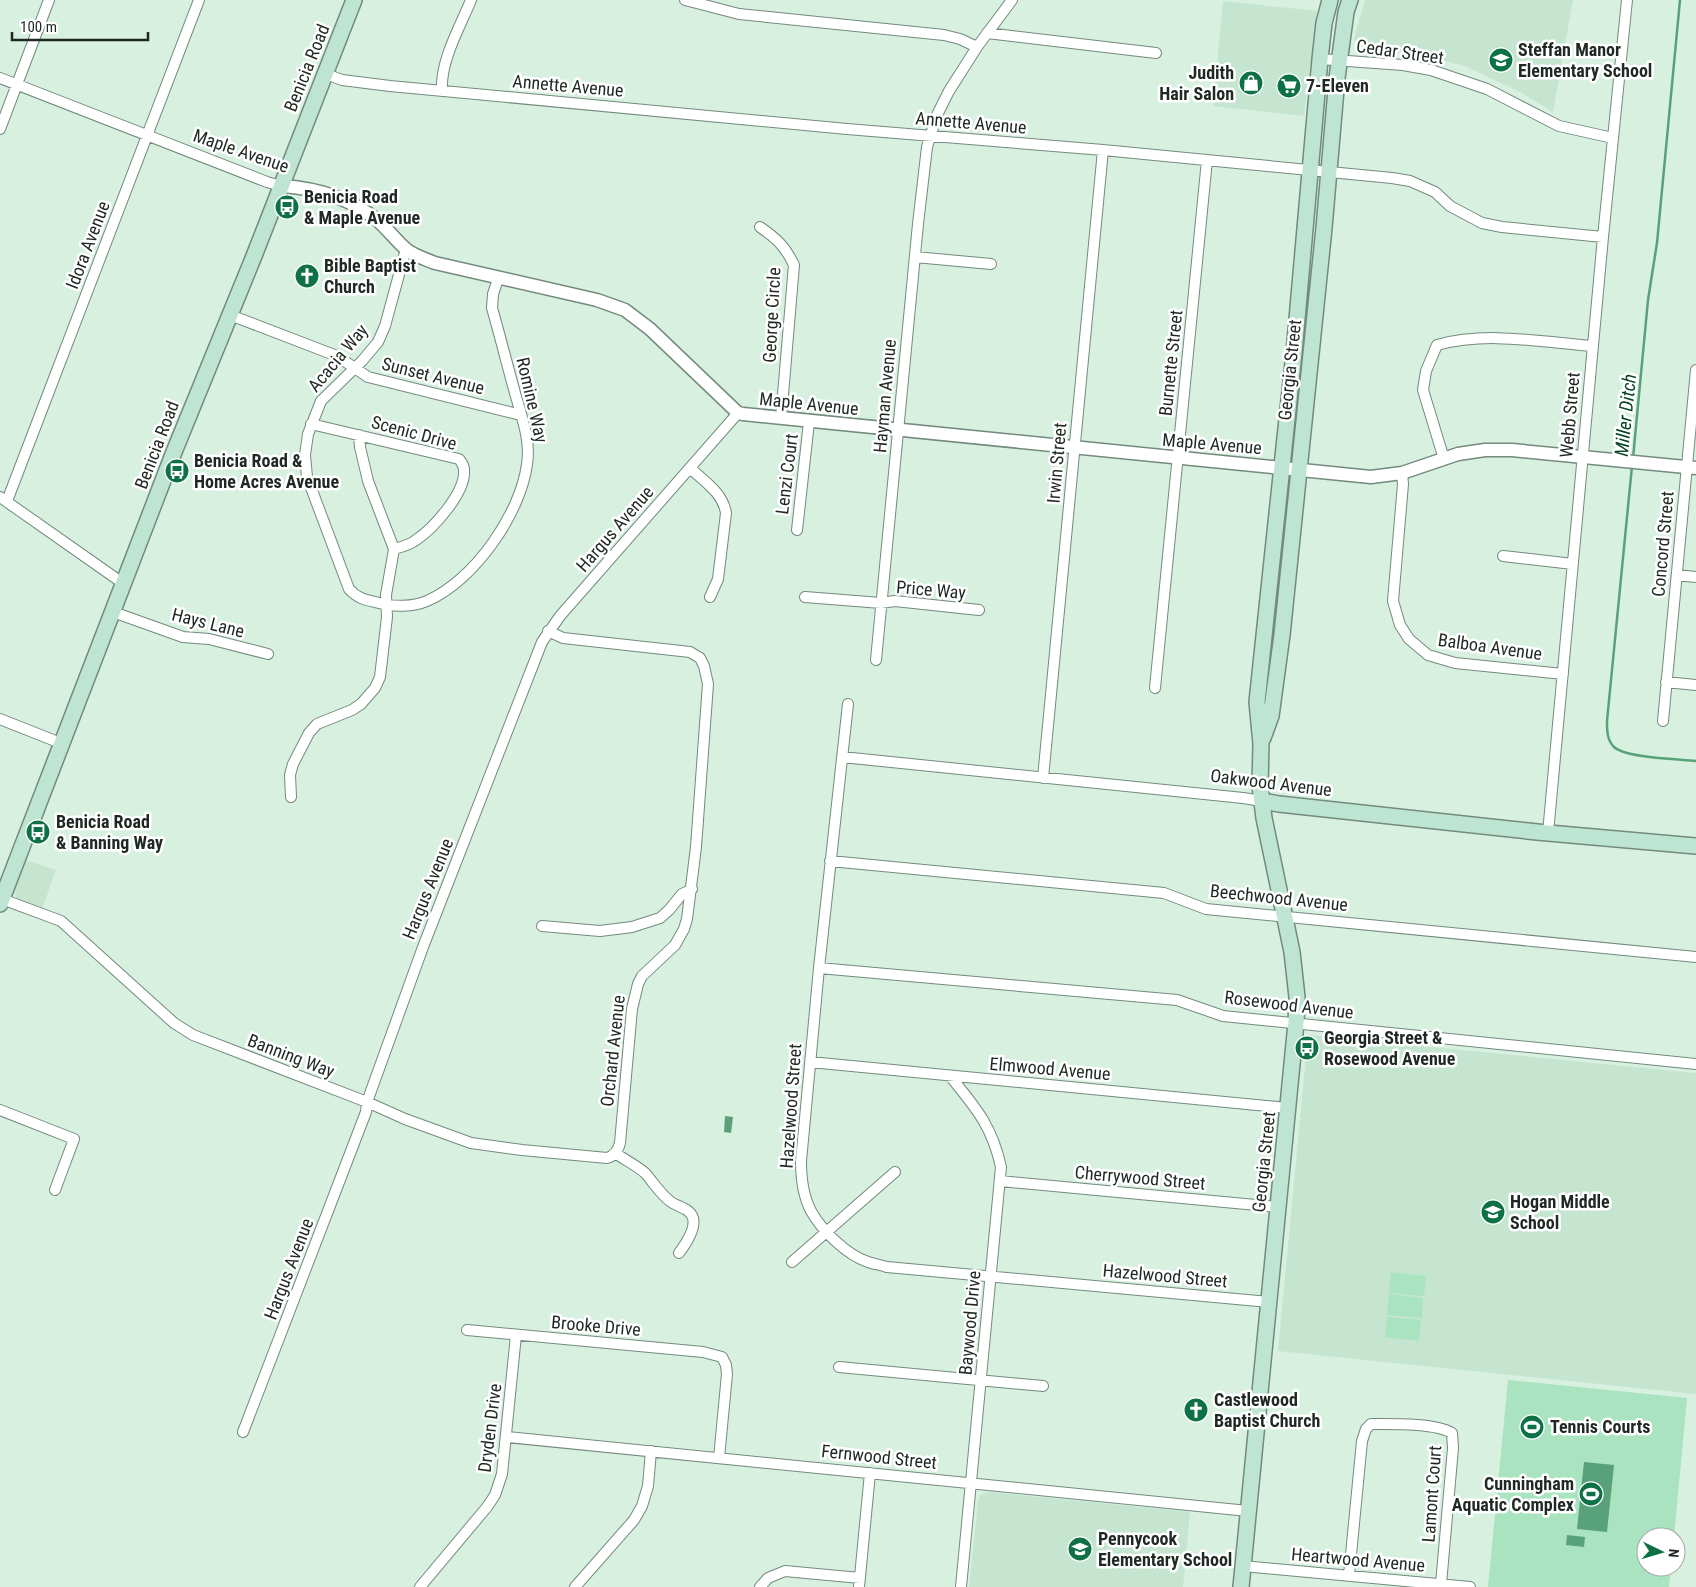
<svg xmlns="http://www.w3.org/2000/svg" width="1696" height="1587" font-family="'Roboto Condensed',sans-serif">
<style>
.built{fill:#c5e5d1}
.green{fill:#a9e3c0}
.water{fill:#59a179}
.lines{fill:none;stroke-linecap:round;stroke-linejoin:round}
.stream{stroke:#59a179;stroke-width:2.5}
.minor-casing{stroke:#738a7c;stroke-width:12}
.tertiary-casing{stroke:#738a7c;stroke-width:15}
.secondary-casing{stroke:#738a7c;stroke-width:18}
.minor{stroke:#fff;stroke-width:10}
.tertiary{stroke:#fff;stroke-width:12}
.secondary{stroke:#bee5d3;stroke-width:15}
.labels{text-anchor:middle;stroke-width:5;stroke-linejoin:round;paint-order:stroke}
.poi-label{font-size:18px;font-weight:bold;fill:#1f2822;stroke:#fff;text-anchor:start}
.street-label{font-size:18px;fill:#1f2822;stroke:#fff}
.water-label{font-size:19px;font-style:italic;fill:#064328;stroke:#fff}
</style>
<rect width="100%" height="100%" fill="#d7f0e0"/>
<path class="built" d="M1365,0H1573L1553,112L1520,92L1465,66L1415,54L1361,48L1354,39Z
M1223,1L1317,11L1304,116L1213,106Z
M25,860L56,870L42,909L17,900L13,889Z
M1308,1035L1696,1073V1394L1278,1351Z
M989,1492L1190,1512L1183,1587H969L978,1501L980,1495Z"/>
<path class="green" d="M1391,1272L1426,1276L1424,1296L1389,1293Z
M1389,1294L1423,1298L1422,1318L1387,1315Z
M1387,1317L1421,1320L1419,1341L1385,1337Z
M1508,1380L1687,1398L1674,1537H1646V1567H1671L1669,1587H1488Z"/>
<path class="water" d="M725,1116L733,1117L731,1133L724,1132Z
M1584,1462L1614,1465L1607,1532L1577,1529Z
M1567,1535L1585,1537L1584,1547L1566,1545Z"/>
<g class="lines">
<path class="stream" d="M1633,458L1648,300L1657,243L1680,0
M1632,466L1607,721C1607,731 1607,740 1614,747C1626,758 1678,759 1696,761"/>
<defs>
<path id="minor" d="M685,0L739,14L944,35L960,39L977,47
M987,33L1156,53
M1320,59L1403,65L1431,70L1487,89L1559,126L1613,138
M326,74L342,80L390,86L847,129L1103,150L1392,178L1410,181L1435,192L1450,206L1482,223L1502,227L1603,237
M0,78L267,182L281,186
M442,91C440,61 460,27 471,0
M0,129L49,0
M760,227C777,239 785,246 794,265L781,418
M406,249L385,326L378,342L362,361L321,401L308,434L305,455L307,477L349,589C358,599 366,600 379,603C393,607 413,607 427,601C474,581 521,513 527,464C531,440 521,415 515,393C507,364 500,336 492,308L493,294L498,279
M915,257L991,264
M230,315L337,356L368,377L521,415
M311,424L459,459C462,463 464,465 464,470C466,492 434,528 416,540C410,545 402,547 394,549
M1444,459L1423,390L1426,371L1437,345C1487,331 1541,342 1592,346
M690,468C704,481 723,493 726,513L718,579L710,597
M1402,473L1403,484L1393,601L1400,625L1409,639L1428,655L1455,663L1563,674
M0,497L124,584
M7,501L199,0
M797,530L809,422
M1503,556L1573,564
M1677,575L1696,577
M805,597L881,603L895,601L979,610
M113,612L183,637L209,639L268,654
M876,660L918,224L927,147L937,115L949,91L977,47L1012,0
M1666,682L1696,685
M1155,688L1207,160
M848,704L819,968L801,1161C801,1178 803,1196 811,1211C822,1231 847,1255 868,1262C874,1264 881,1265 887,1267L1269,1302
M0,719L63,744
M1663,721L1696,370
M842,757L1243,798L1262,801
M1043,778L1103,150
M291,797L290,775L293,764L309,733L317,724L352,710L361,704L375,688L380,677L387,617L386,595L394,549L368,481L360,447L359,435
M1548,833L1603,237L1627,0
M830,861L1164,893L1206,909L1696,957
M2,899L61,921L174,1023L193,1035L367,1102L405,1119L471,1143L522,1150L607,1158C614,1156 618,1151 620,1143L632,1009L638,984L642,976L675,945L684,929L687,919L696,847L708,684L704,666L700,658L690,652L563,638L548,631
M542,926L600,931L632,927L660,918L669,910L682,894L692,889
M819,968L1177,1000L1223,1016L1696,1064
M810,1062L1288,1108
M950,1076C976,1108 992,1126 1001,1167L961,1587
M0,1110L74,1139L55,1190
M615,1153C625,1160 636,1165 645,1173C654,1183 660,1194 671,1202C678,1207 690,1208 693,1218C696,1229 685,1245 679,1253
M1000,1181L1278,1207
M792,1262L895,1172
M467,1330L703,1352L722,1357L726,1365L727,1374L719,1458
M839,1367L1043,1386
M243,1432L366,1112L367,1102L423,947L542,642L560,616L738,413
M507,1437L1248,1511
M1243,1566L1470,1587
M1349,1575L1362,1441L1366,1429L1371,1424C1392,1424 1436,1423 1452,1433L1453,1448L1441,1584
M420,1587L487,1507L495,1495L502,1474L516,1335
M575,1587L634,1520L642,1506L648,1486L651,1451
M760,1587L768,1578L785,1571L860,1578
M859,1587L870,1473"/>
<path id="tertiary" d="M281,186C315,188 350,198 377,220C388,229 396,241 407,250C415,256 425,259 435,263L597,300L625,310L650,329L738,413L743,414L1371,477L1402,473L1458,454L1485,450H1512L1696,468"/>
<path id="secondary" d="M1263,738L1271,716L1282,635L1324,228L1337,78L1346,12L1350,0
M1262,801L1279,804L1537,832L1696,846
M0,904L174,452L254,256L354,0
M1241,1587L1296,1023L1297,997L1292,952L1264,818L1260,786L1261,744L1257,702L1294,353L1320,59L1324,23L1330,0"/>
</defs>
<use href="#minor" class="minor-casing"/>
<use href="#tertiary" class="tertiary-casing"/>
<use href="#secondary" class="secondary-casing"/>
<use href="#minor" class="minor"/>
<use href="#tertiary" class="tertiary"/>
<use href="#secondary" class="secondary"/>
</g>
<defs>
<symbol id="school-disc" viewBox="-11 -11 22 22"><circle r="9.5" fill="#0e7046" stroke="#fff"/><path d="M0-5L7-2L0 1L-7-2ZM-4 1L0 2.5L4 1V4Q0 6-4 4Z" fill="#fff"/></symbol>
<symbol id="shop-disc" viewBox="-11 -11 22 22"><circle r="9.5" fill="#0e7046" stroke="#fff"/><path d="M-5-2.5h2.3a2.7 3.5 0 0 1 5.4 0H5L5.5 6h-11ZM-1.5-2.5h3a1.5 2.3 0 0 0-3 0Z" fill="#fff"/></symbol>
<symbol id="supermarket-disc" viewBox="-11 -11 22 22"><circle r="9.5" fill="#0e7046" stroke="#fff"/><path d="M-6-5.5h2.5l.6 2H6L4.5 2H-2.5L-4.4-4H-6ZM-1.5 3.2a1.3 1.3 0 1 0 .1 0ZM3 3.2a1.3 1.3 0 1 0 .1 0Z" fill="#fff"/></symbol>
<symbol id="bus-disc" viewBox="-11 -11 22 22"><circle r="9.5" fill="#0e7046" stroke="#fff"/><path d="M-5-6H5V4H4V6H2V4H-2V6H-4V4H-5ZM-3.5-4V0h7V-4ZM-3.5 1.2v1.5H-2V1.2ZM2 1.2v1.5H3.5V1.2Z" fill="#fff"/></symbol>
<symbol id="church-disc" viewBox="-11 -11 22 22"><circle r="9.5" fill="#0e7046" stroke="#fff"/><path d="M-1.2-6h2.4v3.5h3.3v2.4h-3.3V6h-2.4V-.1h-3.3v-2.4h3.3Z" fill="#fff"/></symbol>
<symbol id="stadium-disc" viewBox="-11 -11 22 22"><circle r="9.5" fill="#0e7046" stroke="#fff"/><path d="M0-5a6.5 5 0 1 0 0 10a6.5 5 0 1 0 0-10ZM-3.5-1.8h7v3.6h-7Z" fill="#fff"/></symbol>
</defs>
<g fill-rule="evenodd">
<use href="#school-disc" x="1487" y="46" width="28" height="28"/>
<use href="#shop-disc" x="1237" y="69" width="28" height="28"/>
<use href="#supermarket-disc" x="1275" y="72" width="28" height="28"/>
<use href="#bus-disc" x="273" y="193" width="28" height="28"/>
<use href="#church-disc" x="293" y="262" width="28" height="28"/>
<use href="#bus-disc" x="163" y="457" width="28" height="28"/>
<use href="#bus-disc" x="24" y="818" width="28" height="28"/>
<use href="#bus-disc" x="1293" y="1034" width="28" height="28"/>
<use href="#school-disc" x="1479" y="1198" width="28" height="28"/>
<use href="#church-disc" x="1182" y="1396" width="28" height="28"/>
<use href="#stadium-disc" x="1518" y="1413" width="28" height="28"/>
<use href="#stadium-disc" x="1577" y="1480" width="28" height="28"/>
<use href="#school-disc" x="1066" y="1535" width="28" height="28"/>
</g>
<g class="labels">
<g class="poi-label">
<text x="1518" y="56">Steffan Manor<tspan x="1518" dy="21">Elementary School</tspan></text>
<text x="1234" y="79" text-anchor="end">Judith<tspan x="1234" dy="21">Hair Salon</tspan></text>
<text x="1306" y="92">7-Eleven</text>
<text x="304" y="203">Benicia Road<tspan x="304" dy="21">&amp; Maple Avenue</tspan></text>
<text x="324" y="272">Bible Baptist<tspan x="324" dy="21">Church</tspan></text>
<text x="194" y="467">Benicia Road &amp;<tspan x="194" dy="21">Home Acres Avenue</tspan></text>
<text x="56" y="828">Benicia Road<tspan x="56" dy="21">&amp; Banning Way</tspan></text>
<text x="1324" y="1044">Georgia Street &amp;<tspan x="1324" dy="21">Rosewood Avenue</tspan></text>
<text x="1510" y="1208">Hogan Middle<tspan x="1510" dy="21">School</tspan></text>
<text x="1214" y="1406">Castlewood<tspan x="1214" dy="21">Baptist Church</tspan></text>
<text x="1550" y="1433">Tennis Courts</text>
<text x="1574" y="1490" text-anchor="end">Cunningham<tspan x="1574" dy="21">Aquatic Complex</tspan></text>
<text x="1098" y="1545">Pennycook<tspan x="1098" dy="21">Elementary School</tspan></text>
</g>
<g class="street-label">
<text transform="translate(1400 52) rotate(8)" y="6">Cedar Street</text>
<text transform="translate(307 68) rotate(-68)" y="6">Benicia Road</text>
<text transform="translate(568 86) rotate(5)" y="6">Annette Avenue</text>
<text transform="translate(971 123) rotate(5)" y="6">Annette Avenue</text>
<text transform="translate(241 151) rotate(19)" y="6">Maple Avenue</text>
<text transform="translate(88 245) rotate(-69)" y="6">Idora Avenue</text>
<text transform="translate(772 315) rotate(-87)" y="6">George Circle</text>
<text transform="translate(338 358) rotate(-50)" y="6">Acacia Way</text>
<text transform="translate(1171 363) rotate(-84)" y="6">Burnette Street</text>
<text transform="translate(1290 370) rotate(-84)" y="6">Georgia Street</text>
<text transform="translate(433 376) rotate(14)" y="6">Sunset Avenue</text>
<text transform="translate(885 396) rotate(-85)" y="6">Hayman Avenue</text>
<text transform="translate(532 400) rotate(77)" y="6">Romine Way</text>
<text transform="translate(809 404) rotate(6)" y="6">Maple Avenue</text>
<text transform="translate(1570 415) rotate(-85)" y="6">Webb Street</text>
<text transform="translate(414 433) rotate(15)" y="6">Scenic Drive</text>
<text transform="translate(1212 444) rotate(5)" y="6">Maple Avenue</text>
<text transform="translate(157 445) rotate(-69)" y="6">Benicia Road</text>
<text transform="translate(1057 463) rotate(-85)" y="6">Irwin Street</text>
<text transform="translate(787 474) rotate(-83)" y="6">Lenzi Court</text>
<text transform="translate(615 529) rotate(-49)" y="6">Hargus Avenue</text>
<text transform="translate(1663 544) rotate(-85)" y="6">Concord Street</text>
<text transform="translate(931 590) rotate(5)" y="6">Price Way</text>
<text transform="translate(208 623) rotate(14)" y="6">Hays Lane</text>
<text transform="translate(1490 647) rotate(8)" y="6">Balboa Avenue</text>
<text transform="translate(1271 783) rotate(7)" y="6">Oakwood Avenue</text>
<text transform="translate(428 889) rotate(-68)" y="6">Hargus Avenue</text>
<text transform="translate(1279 898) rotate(6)" y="6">Beechwood Avenue</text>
<text transform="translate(1289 1005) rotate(7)" y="6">Rosewood Avenue</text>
<text transform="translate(613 1051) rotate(-84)" y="6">Orchard Avenue</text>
<text transform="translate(291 1056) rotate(21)" y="6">Banning Way</text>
<text transform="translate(1050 1069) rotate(5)" y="6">Elmwood Avenue</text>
<text transform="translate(791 1106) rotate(-86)" y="6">Hazelwood Street</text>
<text transform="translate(1264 1162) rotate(-84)" y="6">Georgia Street</text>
<text transform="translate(1140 1178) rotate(5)" y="6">Cherrywood Street</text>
<text transform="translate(289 1269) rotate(-69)" y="6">Hargus Avenue</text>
<text transform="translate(1165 1276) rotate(5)" y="6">Hazelwood Street</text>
<text transform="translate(970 1323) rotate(-85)" y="6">Baywood Drive</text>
<text transform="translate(596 1326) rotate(5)" y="6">Brooke Drive</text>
<text transform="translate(490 1428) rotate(-83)" y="6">Dryden Drive</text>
<text transform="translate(879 1457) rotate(6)" y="6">Fernwood Street</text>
<text transform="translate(1432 1494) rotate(-86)" y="6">Lamont Court</text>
<text transform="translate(1358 1560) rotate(5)" y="6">Heartwood Avenue</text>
</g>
<g class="water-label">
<text transform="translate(1625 415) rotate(-84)" y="7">Miller Ditch</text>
</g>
</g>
<g transform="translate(1661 1552) rotate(95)"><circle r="24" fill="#ffffff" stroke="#a5a9a7"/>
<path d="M0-4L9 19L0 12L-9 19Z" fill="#0e7046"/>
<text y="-8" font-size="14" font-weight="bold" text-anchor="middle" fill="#1f2822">N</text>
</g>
<path d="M12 32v8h136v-8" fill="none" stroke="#1f2822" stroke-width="2.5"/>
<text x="20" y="32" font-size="15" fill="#1f2822" stroke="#ffffff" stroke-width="4" paint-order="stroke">100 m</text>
</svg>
